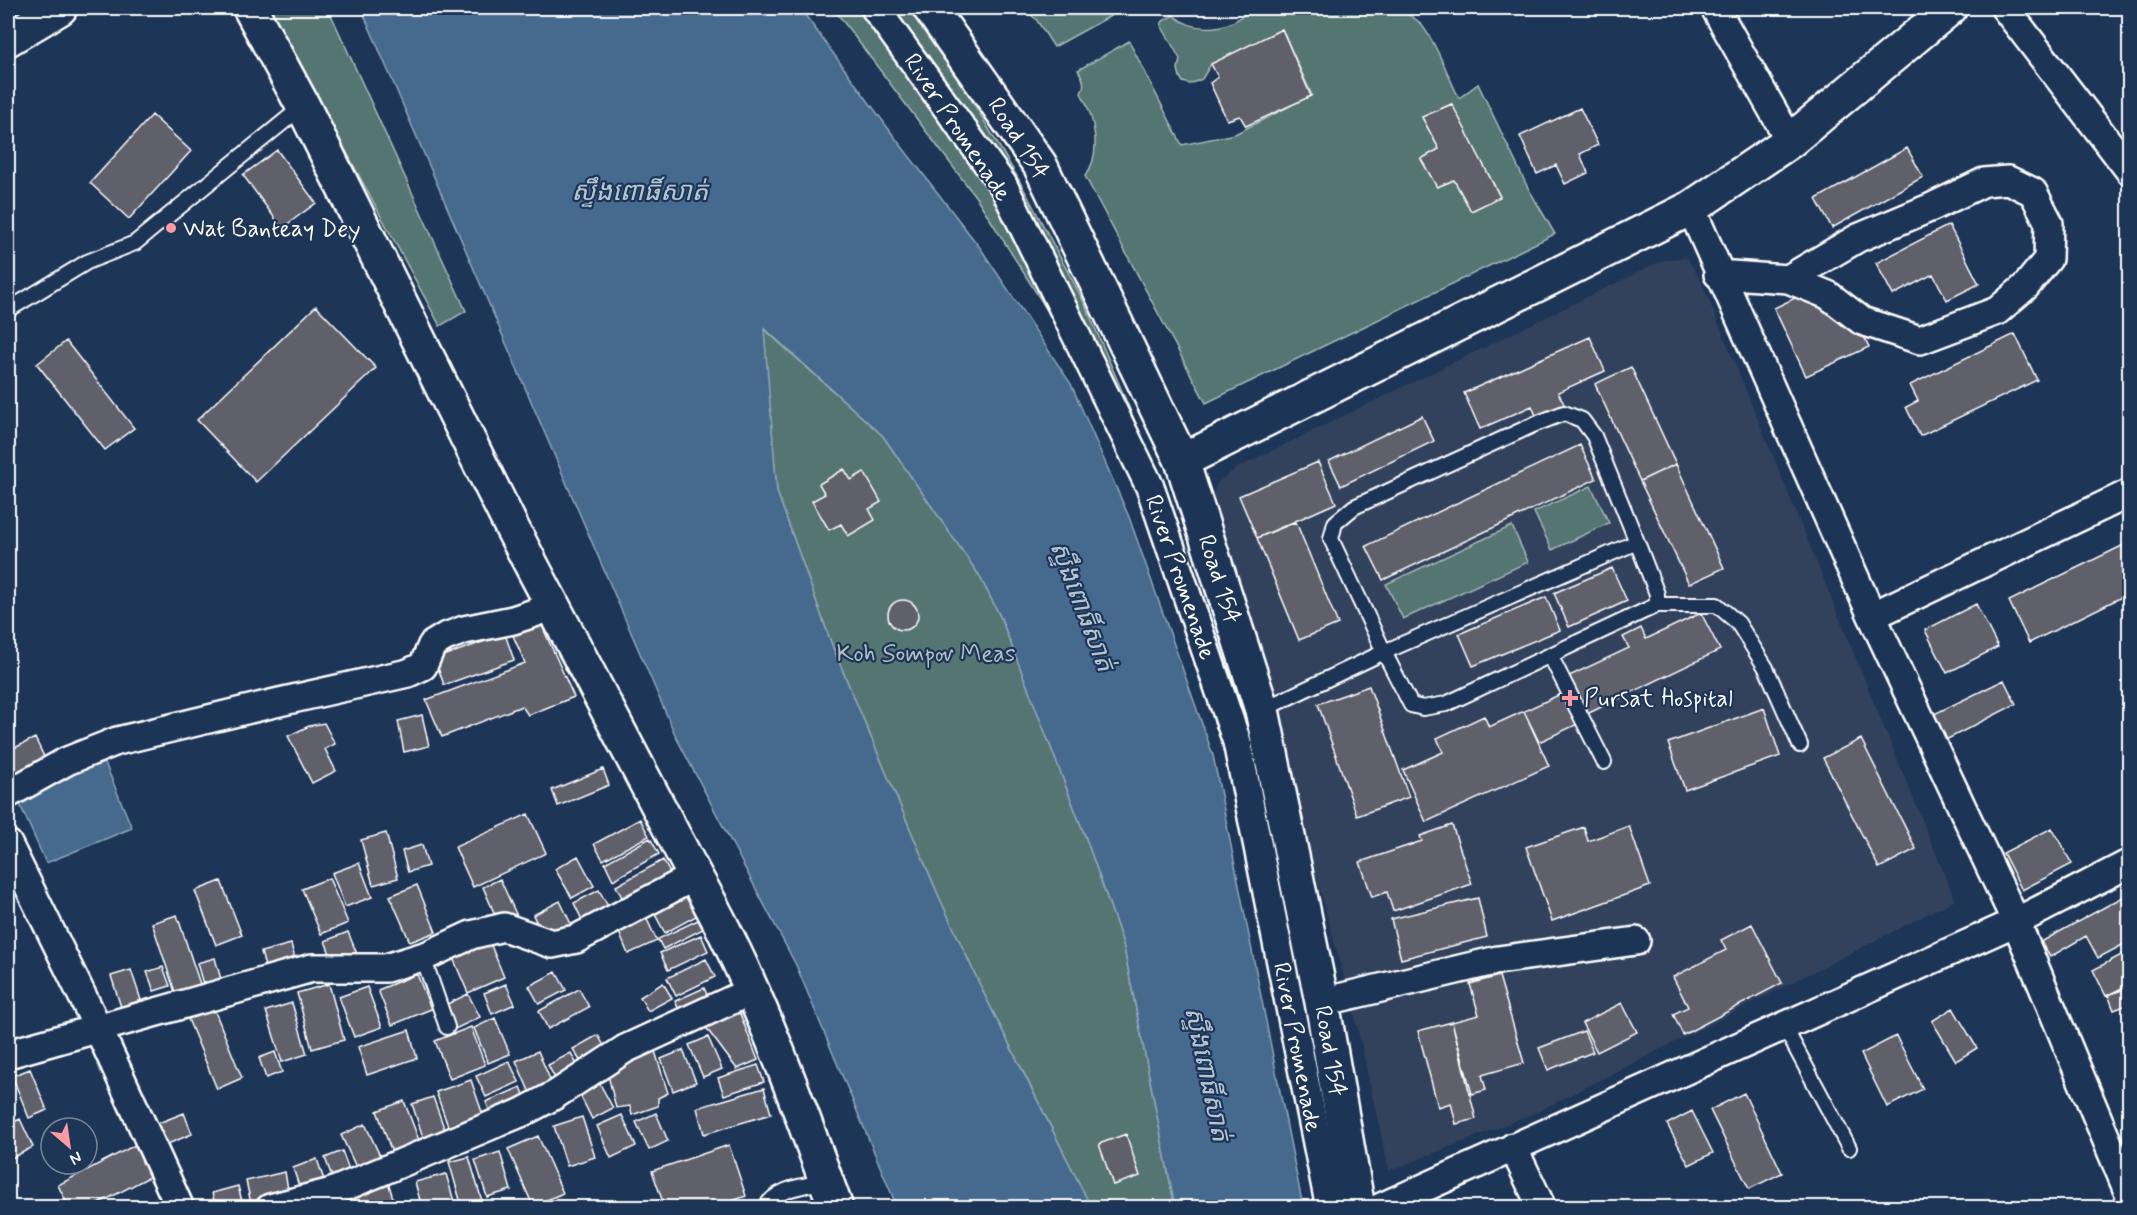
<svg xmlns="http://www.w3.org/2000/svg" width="2137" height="1215" font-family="Mynerve,'Noto Sans Khmer',sans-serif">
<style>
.built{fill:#31425d}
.green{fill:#557472;stroke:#aabab8;stroke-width:1.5;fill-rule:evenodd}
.water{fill:#456b8d;stroke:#8fa6bb;stroke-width:1.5}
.building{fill:#61606b;stroke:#fff;stroke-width:1.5}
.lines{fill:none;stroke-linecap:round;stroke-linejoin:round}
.lane-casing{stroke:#fff;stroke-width:18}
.street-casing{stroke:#fff;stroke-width:32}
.secondary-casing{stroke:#fff;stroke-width:38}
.lane{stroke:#1d3557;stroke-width:14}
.street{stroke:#1d3557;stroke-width:27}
.secondary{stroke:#1d3557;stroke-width:33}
.poi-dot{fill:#ff9aa2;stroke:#1d3557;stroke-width:2}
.labels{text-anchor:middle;stroke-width:4.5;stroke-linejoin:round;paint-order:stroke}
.street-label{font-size:24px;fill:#fff;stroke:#1d3557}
.poi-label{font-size:24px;fill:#fff;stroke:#1d3557;text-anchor:start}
.park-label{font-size:24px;fill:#b2c0c0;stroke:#1d3557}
.water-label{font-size:26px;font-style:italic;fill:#b5c4d1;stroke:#1d3557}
</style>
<rect width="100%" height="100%" fill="#1d3557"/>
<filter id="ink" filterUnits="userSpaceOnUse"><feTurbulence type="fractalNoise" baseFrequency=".0167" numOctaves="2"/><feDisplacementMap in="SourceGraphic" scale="12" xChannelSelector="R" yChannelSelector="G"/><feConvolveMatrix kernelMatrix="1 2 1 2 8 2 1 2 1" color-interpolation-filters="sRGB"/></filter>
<g filter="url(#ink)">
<path class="built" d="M1687,257L1702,283L1955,900L1535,1113L1389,1171L1356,1021L1212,496L1218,482L1237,468L1661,261Z"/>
<path class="green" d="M269,8H328L466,311L440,326Z
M833,8H910L951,65L1018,178L1084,302L1149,454L1127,468L1057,326L978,200Z
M1022,8H1125L1054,47L1036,19Z
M1251,8H1398C1404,12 1412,16 1418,21C1433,35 1449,78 1459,98L1478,84L1528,188L1555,234L1206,403L1085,176C1103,154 1094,116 1081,93C1086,84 1083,78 1078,70L1129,41L1182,145L1235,134L1312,95L1282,29L1211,64L1202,79L1190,84L1183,82L1180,77L1178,69L1180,59L1161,25L1163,21L1173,15C1197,35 1231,30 1251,8ZM1451,104L1500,196L1471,211L1454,180L1437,187L1421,159L1439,149L1422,117Z
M763,328L883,436L979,575L1001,618L1087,841L1123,943L1175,1207H1091L986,998L939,897L833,648L777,492Z
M1591,486L1609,523L1552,550L1534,512Z
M1512,526L1528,562L1403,619L1386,584Z"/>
<path class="water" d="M361,8H800L896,139L981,249L1071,384L1129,517L1213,755L1303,1207H1175L1123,943L1087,841L1001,618L979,575L883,436L764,328L777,492L833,648L939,897L986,998L1091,1207H897L796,965L677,739Z
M105,763L132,828L46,863L18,800L64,775Z"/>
<path class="building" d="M1282,29L1311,96L1246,126L1240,116L1227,120L1210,83L1218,77L1211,64Z
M1452,104L1500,197L1471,211L1454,180L1437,187L1421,159L1439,149L1422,117Z
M1580,108L1598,145L1580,154L1588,173L1565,184L1556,165L1537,174L1520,136Z
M152,115L191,151L129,219L90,183Z
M1907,148L1923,177L1832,228L1816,199Z
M277,150L316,203L282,228L243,175Z
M1949,225L1979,284L1947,300L1933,274L1893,295L1876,263Z
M1816,288L1827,312L1848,303L1869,347L1806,376L1774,308Z
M316,306L376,368L256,482L197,420Z
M2015,334L2037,380L1920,436L1906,407L1918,401L1910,385Z
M1590,337L1605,371L1558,392L1565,406L1537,418L1532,406L1480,429L1464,393Z
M66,341L134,428L105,450L37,364Z
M1631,367L1676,464L1640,481L1595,384Z
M1422,416L1434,441L1341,486L1329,461Z
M1580,445L1596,479L1383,580L1366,546Z
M1318,462L1336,503L1257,538L1239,496Z
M1676,464L1724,568L1689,584L1640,481Z
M844,469L851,480L864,472L881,502L869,509L875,520L848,536L841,524L829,530L812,501L825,494L819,484Z
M1296,522L1338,624L1299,640L1257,538Z
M2130,542V593L2029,643L2009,601Z
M1612,568L1627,601L1569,627L1554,593Z
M1546,597L1560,630L1473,666L1459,634Z
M888 615a15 15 0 1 1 30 0a15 15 0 1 1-30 0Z
M1976,604L1998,647L1947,673L1925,630Z
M1701,613L1720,650L1587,714L1569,676L1629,648L1623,637L1641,628L1646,639Z
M538,617L574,697L528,715L522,706L442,737L426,700L525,663L508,624Z
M505,634L514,660L444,685L435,659Z
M2004,680L2016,704L1940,743L1928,717Z
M1369,686L1409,797L1357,816L1318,704Z
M1563,693L1580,723L1539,742L1524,711Z
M1764,708L1780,756L1685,790L1668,743Z
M1524,711L1549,766L1426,822L1403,770L1443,752L1437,738L1484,716L1489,727Z
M422,715L429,746L404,752L398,721Z
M324,723L335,744L325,749L336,771L312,783L288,736L309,726Z
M35,738L48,765L8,785V751Z
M1861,739L1916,849L1879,868L1823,758Z
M603,769L609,785L558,806L552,790Z
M528,814L546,853L473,887L455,847Z
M640,819L649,836L603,860L594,844Z
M1452,825L1472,884L1393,911L1387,892L1372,897L1360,862L1422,841L1420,836Z
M1629,826L1650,886L1552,921L1526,847L1584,827L1588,841Z
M2052,828L2072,864L2022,890L2003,853Z
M386,833L398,878L373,885L361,840Z
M650,838L659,854L613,880L605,863Z
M422,845L428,866L408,872L402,851Z
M578,856L594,886L572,898L555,869Z
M663,860L671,875L624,901L616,886Z
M359,863L372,897L345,907L332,873Z
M329,878L348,923L321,934L302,889Z
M500,879L517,916L499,924L483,887Z
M221,881L242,935L216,945L195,891Z
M417,885L436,932L410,942L390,896Z
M599,890L609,908L583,922L574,903Z
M686,891L698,915L665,933L652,909Z
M2130,893V941L2098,958L2086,936L2050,957L2041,942Z
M1478,898L1487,937L1401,959L1391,919Z
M560,901L571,924L544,938L533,915Z
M644,913L657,941L628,954L616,925Z
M177,915L201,987L176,995L152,923Z
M698,920L703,929L663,949L658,939Z
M1752,924L1782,983L1683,1035L1673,1014L1688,1007L1673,977L1726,950L1721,940Z
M348,932L357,954L334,964L325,941Z
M701,935L708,951L668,970L660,953Z
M490,943L504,977L468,993L453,958Z
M291,944L297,966L267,974L261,952Z
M2125,953L2130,961V984L2106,996L2093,970Z
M215,958L222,983L204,988L197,963Z
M706,959L715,977L676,996L667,978Z
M163,967L170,986L154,991L147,972Z
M131,970L141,1000L121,1007L111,976Z
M556,972L566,990L539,1004L529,986Z
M417,974L431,1009L392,1025L378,990Z
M1499,976L1524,1063L1482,1075L1486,1090L1472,1094L1452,1022L1479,1015L1470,984Z
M663,983L672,998L648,1011L640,997Z
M329,984L344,1040L312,1049L297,993Z
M506,984L515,1004L492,1014L484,993Z
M367,987L382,1027L354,1037L339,997Z
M2130,987V1004L2114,1010L2108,995Z
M704,988L711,1003L682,1016L675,1001Z
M579,989L589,1007L548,1029L539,1011Z
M468,994L480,1017L455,1029L443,1006Z
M292,1003L307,1054L282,1062L266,1011Z
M1622,1003L1637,1032L1597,1052L1582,1023Z
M1953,1008L1977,1048L1956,1061L1932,1021Z
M214,1009L242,1078L217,1089L188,1019Z
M739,1011L758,1060L737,1069L704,1025Z
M495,1018L510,1054L488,1063L474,1028Z
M1452,1022L1476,1119L1456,1124L1451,1103L1438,1107L1418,1031Z
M471,1027L485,1065L450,1079L435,1041Z
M409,1030L417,1058L367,1075L358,1047Z
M1584,1031L1593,1052L1548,1070L1539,1048Z
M598,1035L609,1055L585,1069L573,1049Z
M1896,1036L1923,1089L1887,1107L1861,1054Z
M708,1037L722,1069L703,1077L689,1045Z
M654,1048L668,1093L658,1098V1106L632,1115L630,1106L616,1108L607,1071Z
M683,1050L696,1082L673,1091L661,1059Z
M538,1051L555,1091L533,1100L516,1061Z
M275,1052L282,1072L266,1078L259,1058Z
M571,1053L582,1075L559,1086L548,1065Z
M509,1061L519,1082L486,1097L476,1076Z
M758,1065L764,1082L724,1095L718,1078Z
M30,1069L47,1110L29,1118L12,1076Z
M471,1080L485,1121L450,1132L436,1092Z
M600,1084L613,1108L592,1119L580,1095Z
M521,1087L528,1104L493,1119L486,1102Z
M764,1088L771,1114L704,1134L697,1108Z
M1744,1093L1782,1173L1749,1189L1710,1110Z
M433,1097L447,1136L425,1143L412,1104Z
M404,1101L422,1148L394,1158L377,1111Z
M1692,1111L1713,1153L1689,1165L1667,1124Z
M184,1113L192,1134L165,1145L156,1124Z
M656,1113L668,1141L649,1150L636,1122Z
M622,1115L636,1146L611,1158L597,1126Z
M582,1117L595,1157L567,1166L554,1126Z
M20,1119L33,1147L8,1160V1125Z
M365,1124L381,1158L357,1169L341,1135Z
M1126,1134L1140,1176L1113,1185L1099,1144Z
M538,1136L563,1193L533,1206L508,1149Z
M137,1144L153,1175L90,1208H69L58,1185Z
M729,1145L746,1196L712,1208H665L652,1171Z
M342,1151L351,1175L334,1182L325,1158Z
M500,1152L511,1190L487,1197L475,1160Z
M469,1157L482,1201L462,1207L449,1162Z
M317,1159L326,1186L302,1195L293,1168Z
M285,1172L289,1195L251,1203L246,1181Z
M446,1174L456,1208H422L415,1182Z
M389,1185L396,1208H349L346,1199Z
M238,1186L243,1205L216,1208L212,1193Z"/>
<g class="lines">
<defs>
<path id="lane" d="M8,310L87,262L135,243L303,106
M1637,542L1594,436L1582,420L1564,413L1533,425L1354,507L1335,523L1331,539L1384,652L1637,542L1657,594V605
M1550,655L1604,762
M1262,710L1384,652L1411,705L1423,708L1446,704L1657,605H1717L1738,623L1766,668L1800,745
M423,957L447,1027
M1784,1026L1849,1148
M765,1208C777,1187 805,1186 826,1181"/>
<path id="street" d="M875,8L1003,185L1150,487L1237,742L1330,1208
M1715,8L1790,141
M2005,8L2130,171
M1691,208L1872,616L2016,922L2130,1196
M1718,274L1788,279L1828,295L1862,321L1920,340L1997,311L2026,286L2048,259L2049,223L2033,192L2008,180L1984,182L1932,207L1858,238L1788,279
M1872,616L2130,493
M8,794L67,761L117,741L279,702L408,673L423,666L432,645L445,637L464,630L513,620L534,613L553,603
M8,844L98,1028L180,1208
M1322,1002L1498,960L1636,941
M8,1054L312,968H386L428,955L471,935L504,927L552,944L576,939L695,876
M1513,1147L1542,1208
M270,1208L332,1192L523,1112L555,1095L625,1049L751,991
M1379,1208L2016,922L2130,863"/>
<path id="secondary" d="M250,8L303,106L512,528L695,876C754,979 795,1096 836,1208
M930,8L1040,165L1182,461L1262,710L1322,1002L1358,1208
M8,39L60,8
M1182,461L1691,208L1790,141L1950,8"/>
</defs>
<use href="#lane" class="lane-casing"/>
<use href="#street" class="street-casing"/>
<use href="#secondary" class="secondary-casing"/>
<use href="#lane" class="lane"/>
<use href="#street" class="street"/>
<use href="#secondary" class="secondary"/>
</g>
</g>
<g class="poi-dot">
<circle cx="171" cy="228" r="6"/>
<path d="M1567 689h6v6h6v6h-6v6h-6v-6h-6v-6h6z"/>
</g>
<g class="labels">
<g class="street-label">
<text transform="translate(958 127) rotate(56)" y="8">River Promenade</text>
<text transform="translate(1019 138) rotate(57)" y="8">Road 154</text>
<text transform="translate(1181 577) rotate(71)" y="8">River Promenade</text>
<text transform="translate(1220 579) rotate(72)" y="8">Road 154</text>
<text transform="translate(1298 1047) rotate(79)" y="8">River Promenade</text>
<text transform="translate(1331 1051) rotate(80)" y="8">Road 154</text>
</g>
<g class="poi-label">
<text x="183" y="236">Wat Banteay Dey</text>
<text x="1584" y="706">Pursat Hospital</text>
</g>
<g class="park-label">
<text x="926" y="661">Koh Sompov Meas</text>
</g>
<g class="water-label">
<text x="640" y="200">ស្ទឹងពោធិ៍សាត់</text>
<text transform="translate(1083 606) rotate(69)" y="9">ស្ទឹងពោធិ៍សាត់</text>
<text transform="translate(1208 1074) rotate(78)" y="9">ស្ទឹងពោធិ៍សាត់</text>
</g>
</g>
<rect width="2137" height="1215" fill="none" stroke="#1d3557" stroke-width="30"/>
<rect x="15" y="15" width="2107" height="1185" fill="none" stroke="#fff" stroke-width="2" filter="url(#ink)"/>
<g transform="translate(69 1146) rotate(151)"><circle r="28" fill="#1d3557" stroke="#77869a" stroke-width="1.5"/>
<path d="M0-4.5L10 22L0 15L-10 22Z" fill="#ff9aa2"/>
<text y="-9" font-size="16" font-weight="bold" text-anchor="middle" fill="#ffffff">N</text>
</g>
</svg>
